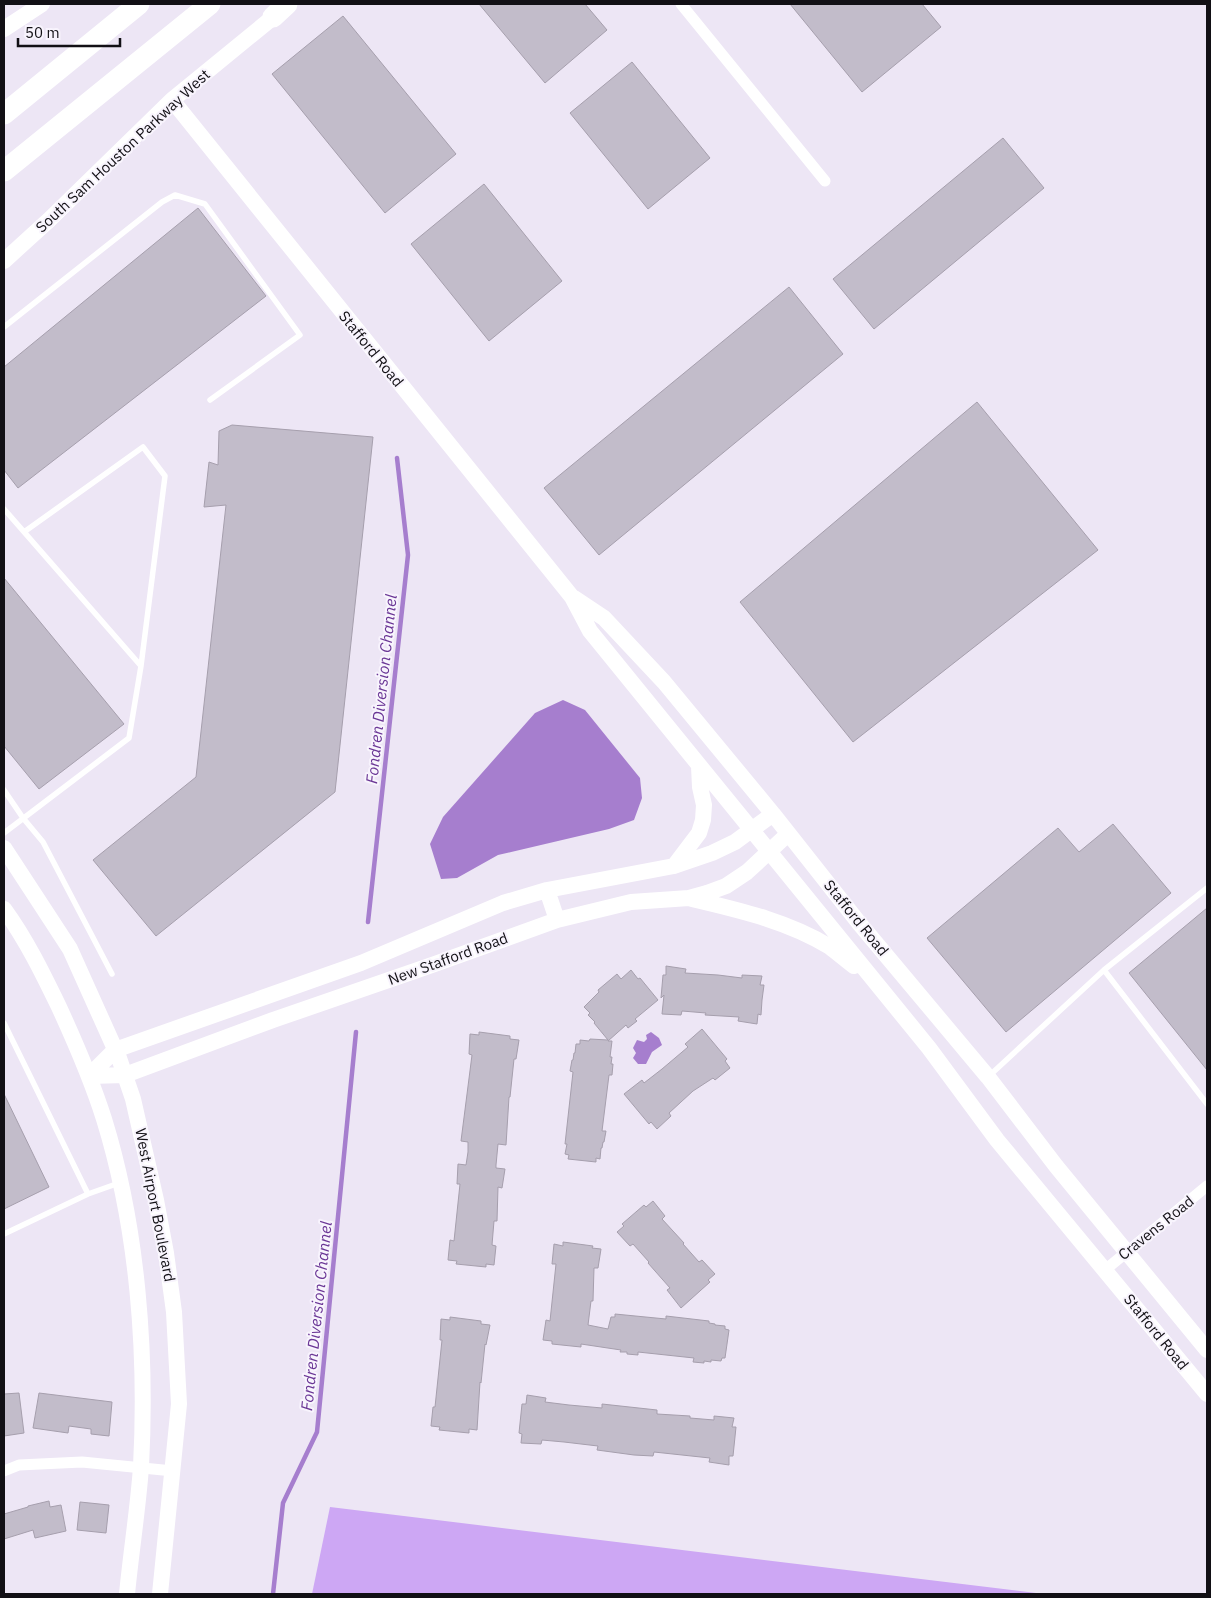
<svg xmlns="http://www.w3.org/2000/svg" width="1211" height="1598" font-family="'IBM Plex Sans',sans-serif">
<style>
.green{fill:#cda7f4}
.water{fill:#a67ece}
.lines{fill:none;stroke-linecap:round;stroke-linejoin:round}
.stream{stroke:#a67ece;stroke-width:4.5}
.building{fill:#c2bcca;stroke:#a69fad}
.lane{stroke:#fff;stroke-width:5.5}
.street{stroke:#fff;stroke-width:11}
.secondary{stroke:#fff;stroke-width:16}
.highway{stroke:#fff;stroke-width:21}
.labels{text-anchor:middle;stroke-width:4;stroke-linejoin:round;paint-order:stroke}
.street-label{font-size:15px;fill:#121015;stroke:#f8f4fd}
.water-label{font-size:16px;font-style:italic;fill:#6b3796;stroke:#f8f4fd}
</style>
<rect width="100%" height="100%" fill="#ede6f5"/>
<path class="green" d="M330,1507L1044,1594H312Z"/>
<path class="water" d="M563,700L585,710L640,778L642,798L634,820L609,829L498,855L457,878L441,879L430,844L443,817L535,713Z
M651,1032L659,1038L662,1045L652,1052L646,1064H638L633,1058L636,1053L633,1048L637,1040L644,1042L647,1039L646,1035Z"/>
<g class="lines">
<path class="stream" d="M368,922L408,555L397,458
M273,1594L283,1503L317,1432L356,1032"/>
</g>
<path class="building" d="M479,4H585L607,30L545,83Z
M790,4H922L941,27L862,92Z
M343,16L456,154L385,213L272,74Z
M632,62L710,158L648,209L570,113Z
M1003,138L1044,188L874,329L833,279Z
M484,184L562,281L489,341L411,244Z
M198,208L266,296L18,488L4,470V367Z
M789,287L843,354L599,555L544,488Z
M977,402L1098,550L853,742L740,602Z
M232,425L373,437L335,792L156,936L93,860L196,777L226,505L204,507L209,462L218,465L219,431Z
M4,578L124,724L39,789L4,746Z
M1113,824L1171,893L1006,1032L927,938L1058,828L1079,852Z
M1207,908V1070L1129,973Z
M666,966L686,969L685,973L718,975L742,978V975L762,976L760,985H764L762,1000L761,1015L758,1014L757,1024L738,1021L739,1017L705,1015L706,1013L682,1011L681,1015L662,1014L664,995L661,998L663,975H666Z
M631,970L638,979L640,978L658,1000L635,1019L637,1021L628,1028L626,1025L608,1041H612L610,1057H612L611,1064H613L612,1075H609L602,1131H606L604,1142H603L602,1148H601L600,1159L596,1158V1162L568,1159L569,1155L565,1154L567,1144H565L573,1072L570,1071L572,1060H573L574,1053H575L576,1044H580V1040L589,1041L590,1039L608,1040L594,1023L595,1022L588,1015L590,1013L584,1007L599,992L598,990L617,974L621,979Z
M702,1029L727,1059L725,1061L730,1068L715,1080L713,1078L693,1091L669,1113L671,1116L657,1129L651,1122L649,1124L624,1094L642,1080L644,1083L662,1069L688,1047L685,1044Z
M479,1032L510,1036V1039L519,1040L516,1059H514L510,1097H509L506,1145L498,1144L496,1165V1168L505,1169L502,1188L498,1187L497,1221H494L492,1245L496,1246L494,1265L486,1264V1267L456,1264L457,1261L448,1260L450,1240L454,1241L460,1184H457L458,1164L466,1165L468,1152V1142L461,1141L472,1055L469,1054L470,1034L479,1035Z
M4,1094L49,1187L4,1209Z
M653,1201L665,1216L662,1219L684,1243L683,1244L699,1262L702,1260L715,1274L708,1280L710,1282L681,1308L667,1290L670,1288L648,1263L649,1262L633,1244L630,1246L617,1232L624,1226L622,1224L644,1205L646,1207Z
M563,1242L593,1246L592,1248L601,1249L598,1268H594L593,1301H591L588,1325L608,1329L611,1317H615V1314L666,1319V1316L709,1321V1323L715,1324V1325L725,1326V1329L729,1330L725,1358H722L721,1361L711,1360V1362L704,1361V1363L693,1362L694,1358L638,1352V1355L627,1354V1352H620L621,1350L581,1344V1347L552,1344V1341L543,1340L546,1320L550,1321L556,1264H552L554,1244L563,1246Z
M450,1317L481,1321V1324L490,1325L486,1345L485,1344L481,1383L480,1382L477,1430L469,1429V1433L439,1430L440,1427L431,1426L433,1407H435L442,1340H440L441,1319L450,1320Z
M19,1393L24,1433L4,1436V1394Z
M39,1393L112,1402L109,1436L91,1434V1429L69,1426L68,1433L33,1428Z
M527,1395L546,1398L545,1402L569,1405L602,1408V1404L657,1410V1414L690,1416V1418L714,1420V1416L734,1418L732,1427H736L733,1456H729V1465L709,1462L710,1458L654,1452L653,1456L634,1455L597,1450L598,1446L564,1442L542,1440L541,1444L521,1443L522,1434L519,1433L522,1404H526Z
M49,1501L50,1507L61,1505L66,1531L35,1538L33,1530L4,1539V1514L28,1507V1506Z
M80,1502L109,1505L106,1533L77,1530Z"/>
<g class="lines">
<path class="lane" d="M4,327L162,202L175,195L205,204L300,335L210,400
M4,509L141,666L129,738L4,833
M24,532L143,447L165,476L141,666
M4,790L23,818L43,842L112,974
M1104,970L1207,1104
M4,1023L88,1194L4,1234
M989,1076L1104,970L1207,888
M88,1194L119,1183"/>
<path class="street" d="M681,4L825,181
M1105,1270L1207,1186
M4,1471L19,1465L82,1462L173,1471"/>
<path class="secondary" d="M4,29L42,4
M172,100L572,597L590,631L929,1048L997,1140L1207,1394
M4,261L49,220L172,100L282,10
M574,598L604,618L664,682L773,814L859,923L988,1077L1056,1166L1207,1350
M4,848L70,949L119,1058L133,1099L156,1200L166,1253L174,1312L179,1404L160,1594
M674,866L699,833L703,820L704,805L700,787L699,766
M547,890L557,920
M692,899C738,910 788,921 830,947C838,953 846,960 854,966
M4,909C26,939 43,974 59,1007C76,1044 92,1081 104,1119C138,1229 147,1353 141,1467C138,1509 131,1552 127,1594
M89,1076L125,1075L273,1020L432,965L557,920L631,902L689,898L707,893L726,886L747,872L788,834
M89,1076L115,1050L361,963L503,903L547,890L674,866L712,853L735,842L773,814"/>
<path class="highway" d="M273,17L287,4
M4,114L139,4
M4,171L210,4"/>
</g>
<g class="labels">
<g class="street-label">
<text transform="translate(123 151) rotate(-43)" y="5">South Sam Houston Parkway West</text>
<text transform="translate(371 349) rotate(51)" y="5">Stafford Road</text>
<text transform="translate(856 918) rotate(51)" y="5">Stafford Road</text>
<text transform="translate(448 959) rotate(-20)" y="5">New Stafford Road</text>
<text transform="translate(155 1205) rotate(79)" y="5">West Airport Boulevard</text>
<text transform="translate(1156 1228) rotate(-39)" y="5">Cravens Road</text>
<text transform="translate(1156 1332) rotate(51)" y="5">Stafford Road</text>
</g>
<g class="water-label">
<text transform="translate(381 689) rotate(-84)" y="6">Fondren Diversion Channel</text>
<text transform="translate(316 1316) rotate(-84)" y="6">Fondren Diversion Channel</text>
</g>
</g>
<rect width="1211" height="1598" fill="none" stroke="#121015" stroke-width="10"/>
<path d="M18 38v8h102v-8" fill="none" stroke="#121015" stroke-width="2.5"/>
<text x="25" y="38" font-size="15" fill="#121015" stroke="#f8f4fd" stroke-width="4" paint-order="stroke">50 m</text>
</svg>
